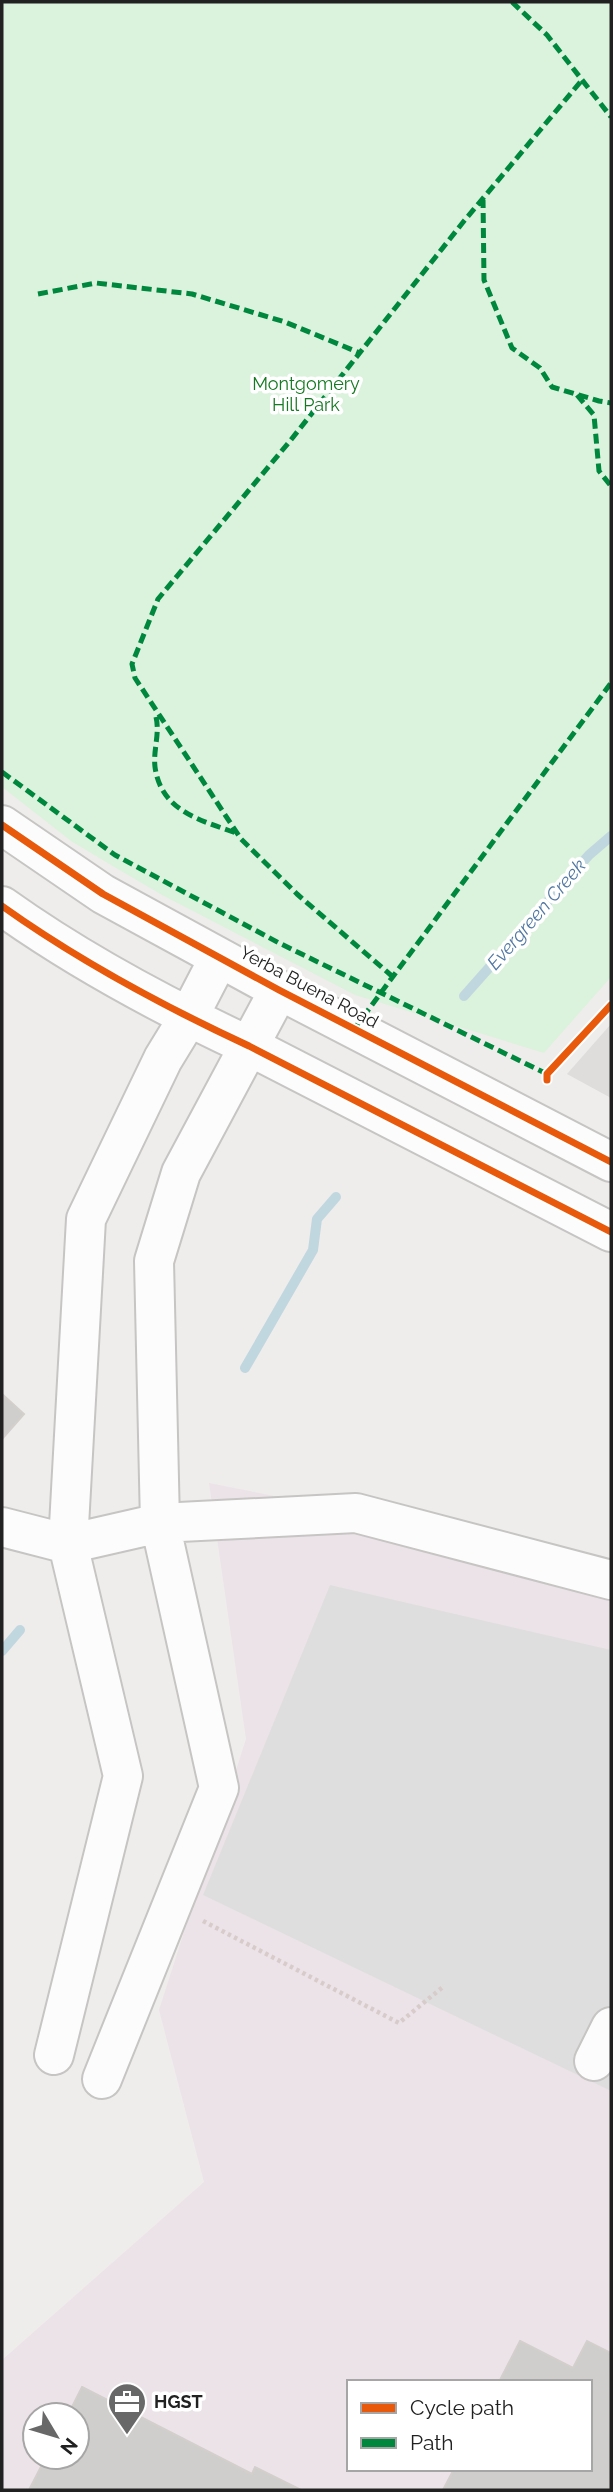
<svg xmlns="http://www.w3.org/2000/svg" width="613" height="2492" font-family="Raleway,sans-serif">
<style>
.residential{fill:#dedddc}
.industrial{fill:#ece3e8;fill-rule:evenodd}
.park{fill:#dbf2dc}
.parking{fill:#dfdede}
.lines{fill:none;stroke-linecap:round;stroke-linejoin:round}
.stream{stroke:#c1d7df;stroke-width:10}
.building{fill:#d0cecc;stroke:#d2cfcc;stroke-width:2}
.minor-casing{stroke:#c6c5c4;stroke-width:42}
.path{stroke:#d7ccca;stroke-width:4.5;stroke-dasharray:3.5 3.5;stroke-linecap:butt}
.minor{stroke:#fdfcfc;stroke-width:38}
.quiet{stroke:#00873e;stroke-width:5;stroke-dasharray:10 5;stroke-linecap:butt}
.cycleway-casing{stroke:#fff;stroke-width:11}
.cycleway{stroke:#e8590c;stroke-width:7}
.labels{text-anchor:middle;stroke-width:7;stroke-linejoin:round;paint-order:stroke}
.park-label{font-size:18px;fill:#157921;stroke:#fff}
.street-label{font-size:18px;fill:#212121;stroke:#fff}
.poi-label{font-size:18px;font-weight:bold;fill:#212121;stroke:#fff;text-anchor:start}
.water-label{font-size:19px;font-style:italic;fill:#5177a2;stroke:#fff}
</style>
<rect width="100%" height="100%" fill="#efedeb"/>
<path class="residential" d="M611,1024V1098L567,1074Z"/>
<path class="industrial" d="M209,1483L611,1563V2490H2V2360L204,2182L159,2010L246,1739ZM349,2382H590V2469H349ZM35,2415H77V2457H35Z"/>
<path class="park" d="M2,2H611V977L544,1053L355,995L162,895L116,868L71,841L2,787Z"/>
<path class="parking" d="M330,1585L611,1650V2091L203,1895Z"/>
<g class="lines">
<path class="stream" d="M464,996L589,855L611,836
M245,1368L313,1250L317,1219L336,1197
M2,1651L20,1630"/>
</g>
<path class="building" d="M2,1394L24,1414L2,1439Z
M520,2341L573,2368L587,2341L611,2353V2490H443L454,2469H590V2382H499Z
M82,2387L252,2474L255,2467L301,2490H29L46,2457H77V2415H68Z"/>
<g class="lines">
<defs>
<path id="minor" d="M2,825L103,894L279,990L611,1162
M2,906C79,961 163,1006 249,1046L611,1232
M2,1527L68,1544L160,1523L356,1513L611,1580
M54,2055L123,1776L68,1544L86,1219L163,1059L188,1018L219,958
M594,2061L611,2027
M102,2079L219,1788L160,1523L154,1261L181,1173L279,990"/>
</defs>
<use href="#minor" class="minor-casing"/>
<path class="path" d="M203,1921L399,2023L444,1986"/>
<use href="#minor" class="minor"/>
<path class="quiet" d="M512,2L547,35L611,117
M483,198L484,280L512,348L540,368L552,387L599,401L611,403
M38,294L96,283L192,294L285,322L360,353
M577,395L594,415L599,471L611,486
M156,717C160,734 153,750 155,767C161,811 200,820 236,833
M2,772L115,855L279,943L547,1074
M393,977L297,894L241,839L135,678L132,664L158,599L290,441L464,221L582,80
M354,1029L611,683"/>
<defs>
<path id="cycleway" d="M2,825L103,894L279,990L611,1162
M2,906C79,961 163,1006 249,1046L611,1232
M547,1080V1074L611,1005"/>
</defs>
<use href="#cycleway" class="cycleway-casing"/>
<use href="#cycleway" class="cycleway"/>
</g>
<defs>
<symbol id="office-pin" viewBox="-11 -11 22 30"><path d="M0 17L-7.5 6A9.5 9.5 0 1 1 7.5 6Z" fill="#696868" stroke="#fff"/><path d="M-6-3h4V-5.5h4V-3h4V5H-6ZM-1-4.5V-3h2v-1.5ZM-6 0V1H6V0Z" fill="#fff"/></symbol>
</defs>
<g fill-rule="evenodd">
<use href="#office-pin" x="105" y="2380" width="44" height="60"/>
</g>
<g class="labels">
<g class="park-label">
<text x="306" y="390">Montgomery<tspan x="306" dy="21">Hill Park</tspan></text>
</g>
<g class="street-label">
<text transform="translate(309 987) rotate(28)" y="6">Yerba Buena Road</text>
</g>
<g class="poi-label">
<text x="154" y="2408">HGST</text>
</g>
<g class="water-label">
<text transform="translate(536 914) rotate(-49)" y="7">Evergreen Creek</text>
</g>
</g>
<rect width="613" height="2492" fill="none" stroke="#212121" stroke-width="7"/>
<rect x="347" y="2380" width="245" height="91" fill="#ffffff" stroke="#a6a6a6" stroke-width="2"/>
<rect x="361" y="2403" width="35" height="10" fill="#e8590c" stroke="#a6a6a6" stroke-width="2"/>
<text x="410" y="2415" font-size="21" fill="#212121">Cycle path</text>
<rect x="361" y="2438" width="35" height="10" fill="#00873e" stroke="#a6a6a6" stroke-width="2"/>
<text x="410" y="2450" font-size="21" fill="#212121">Path</text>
<g transform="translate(56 2436) rotate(128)"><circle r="33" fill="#ffffff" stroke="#a6a6a6" stroke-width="2"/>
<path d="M0-5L12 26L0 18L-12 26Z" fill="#696868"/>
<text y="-10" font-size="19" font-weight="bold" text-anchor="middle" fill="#212121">N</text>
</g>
</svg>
